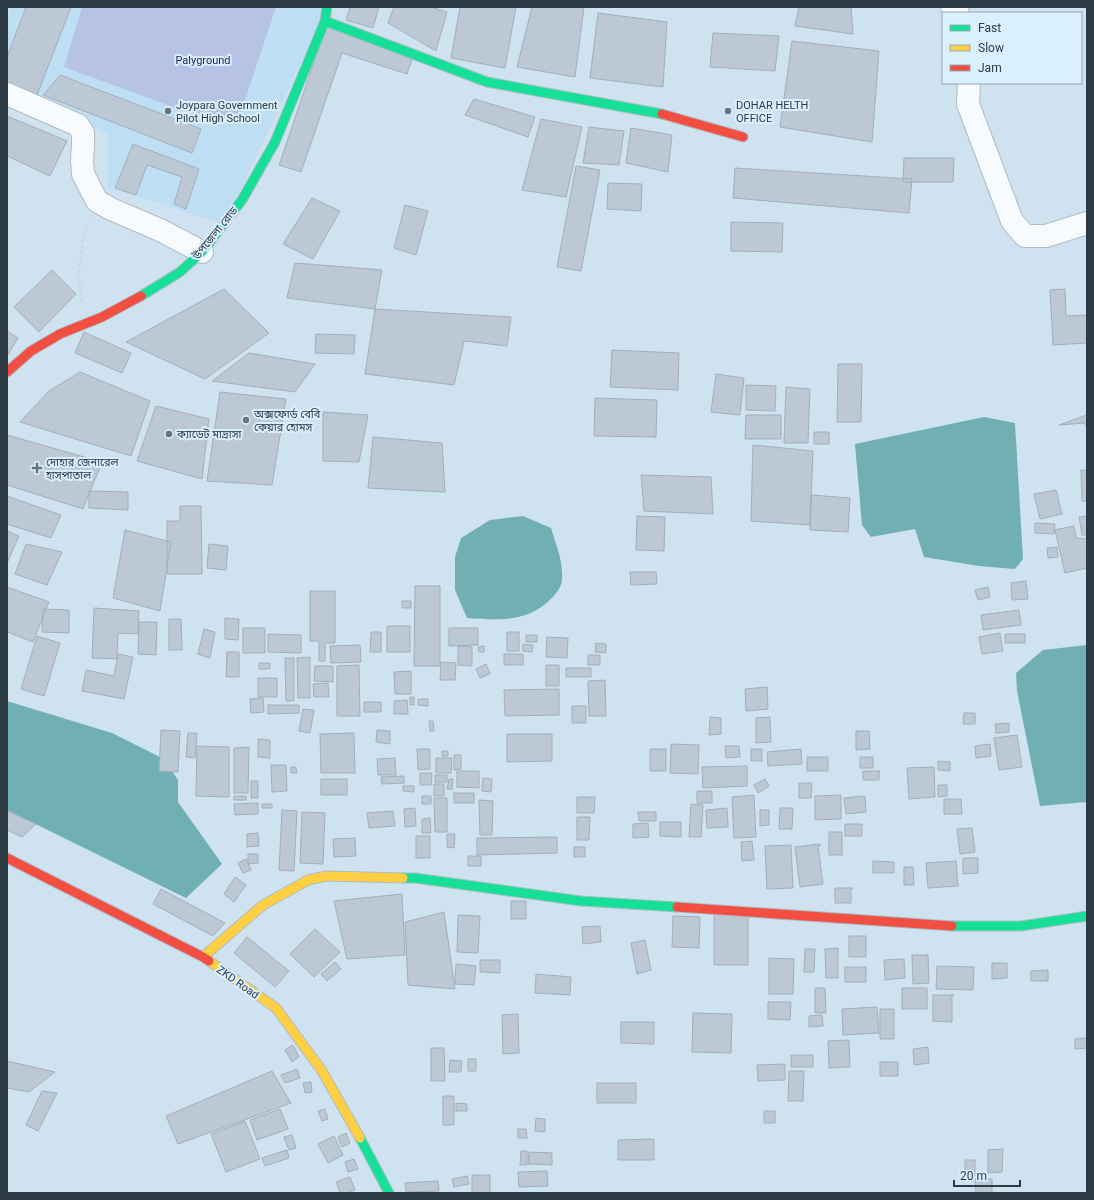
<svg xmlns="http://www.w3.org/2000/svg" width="1094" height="1200" font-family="Roboto,'Noto Sans Bengali',sans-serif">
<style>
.built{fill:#bedef3}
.green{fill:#b6c3e5}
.water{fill:#70b0b4}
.building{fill:#bcc9d4;stroke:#a2afba}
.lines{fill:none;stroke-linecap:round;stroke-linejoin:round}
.street-casing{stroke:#adbcc6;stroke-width:24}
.fast-casing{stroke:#adbcc6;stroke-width:11}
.slow-casing{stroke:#adbcc6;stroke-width:11}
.jam-casing{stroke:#adbcc6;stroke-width:11}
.path{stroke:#d1d6da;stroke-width:2.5;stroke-dasharray:3 3;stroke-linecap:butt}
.street{stroke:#f8fbfd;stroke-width:22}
.fast{stroke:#16e098;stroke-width:9}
.slow{stroke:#ffcf43;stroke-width:9}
.jam{stroke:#f24e42;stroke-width:9}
.poi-dot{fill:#65757f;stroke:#dbf0fe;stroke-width:1.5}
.labels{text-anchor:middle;stroke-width:4;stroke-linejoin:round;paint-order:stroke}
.park-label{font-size:11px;fill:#1f1e5f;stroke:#dbf0fe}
.poi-label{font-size:11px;fill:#2c3a43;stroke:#dbf0fe;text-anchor:start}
.street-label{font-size:11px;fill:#2c3a43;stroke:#dbf0fe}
</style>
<rect width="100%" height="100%" fill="#cfe2ef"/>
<path class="built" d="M11,7H323L320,23L234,203L220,223L108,187V134L7,88V18Z"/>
<path class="green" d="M82,7H276L237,124L173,107L64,67Z"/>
<path class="water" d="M984,417L1015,423L1023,559L1015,569L979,566L924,557L915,529L871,537L862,525L855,444Z
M523,516L551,528C555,542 562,558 562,573C563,584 560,589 553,597C528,623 500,620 467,618L455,590V557L461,538L490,520Z
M1087,645V802L1040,806L1017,691L1016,673L1043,650Z
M7,701L112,733L164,759L178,780V802L222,864L186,898L7,810Z"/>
<path class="building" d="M26,7H71L37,95L7,84V57Z
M350,7H379L373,28L346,20Z
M394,7H431L447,12L436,51L388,23Z
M460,7H516L505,68L451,58Z
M532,7H584L575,77L517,67Z
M799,7H851L853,34L795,26Z
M598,13L667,22L663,87L590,78Z
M326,27L413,56L407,74L342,53L301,172L279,165Z
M713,33L779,36L775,71L710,67Z
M792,41L879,51L872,142L780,127Z
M60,75L201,129L192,153L43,95Z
M474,99L535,117L528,137L465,115Z
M7,116L67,141L50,176L7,156Z
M541,119L582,127L566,197L522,190Z
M589,127L624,131L619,165L583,163Z
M631,128L672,135L668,172L626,163Z
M133,144L199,169L186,209L174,204L182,177L147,165L136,195L115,188Z
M904,158H954L953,182H903Z
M576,166L600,170L581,271L557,267Z
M735,168L912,179L909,213L733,198Z
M608,183L642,184L641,211L607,209Z
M312,198L340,211L313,259L283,244Z
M405,205L428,211L416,255L394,248Z
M731,222L783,223L782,252L731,251Z
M295,263L382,270L375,309L287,298Z
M52,270L76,294L39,332L14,307Z
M224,289L269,333L205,379L126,342Z
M1065,289L1066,316L1087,315V343L1053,345L1050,290Z
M375,309L511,317L507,346L464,341L454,385L365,374Z
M7,331L18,338L7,356Z
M84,332L131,353L122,373L75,353Z
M316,334L355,335L354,354L315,353Z
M612,350L679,353L678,390L610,387Z
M249,353L315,364L295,392L212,381Z
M838,364H862L861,422H837Z
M80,372L150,401L131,456L20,422L49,391Z
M716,374L744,378L740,415L711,412Z
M746,385L776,386L775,411L746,410Z
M786,387L810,389L808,443H784Z
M220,392L286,399L272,485L207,481Z
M595,398L657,400L656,437L594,436Z
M156,406L209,419L202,479L137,461Z
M323,412L368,415L359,462L323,461Z
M746,415H781V439H745Z
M1087,415V428L1085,423L1059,425Z
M814,432H829V444H814Z
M7,435L102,462L83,509L7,485Z
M373,437L442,443L445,492L368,488Z
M753,445L813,451L810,525L751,521Z
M1081,470H1087V501H1082Z
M641,475L711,477L713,514L644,511Z
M1056,490L1062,514L1040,519L1034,494Z
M89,491L128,492V510L89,508Z
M811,495L850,498L848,532L810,530Z
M7,496L61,515L51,538L7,524Z
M180,506H201L202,574H167V521H180Z
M637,516L665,517L664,551L636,550Z
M1087,516V535H1082L1079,517Z
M1035,523L1055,524L1054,534L1035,533Z
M1074,526L1076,538L1087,539V568L1065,573L1055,530Z
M125,530L171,542L160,611L113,598Z
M7,531L19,536L7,563Z
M26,544L62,552L47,585L15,574Z
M209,544L228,546L226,570L207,568Z
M1057,547L1058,557L1048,558L1047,548Z
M630,572H656L657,584L631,585Z
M1026,581L1028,599L1012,600L1011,583Z
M415,586H440V666H414Z
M7,587L49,602L33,642L7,632Z
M988,587L990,597L978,600L975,590Z
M310,591H335V643H325V661H319V641H310Z
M402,601H411V608H402Z
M94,608L139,611L138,634L118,633L117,659L92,658Z
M43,609L69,610V633L42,632Z
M1019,610L1021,625L983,630L981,615Z
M225,618L239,619L238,640L225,639Z
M169,619H181L182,650H169Z
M139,622H157L156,655L138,654Z
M387,626H410V652H387Z
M243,628H265V653H243Z
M449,628H478V645L449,646Z
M204,629L215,632L210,658L198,654Z
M371,632H381V652H370Z
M507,632H519V651H507Z
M1000,633L1003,651L982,654L979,637Z
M268,634L301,635V653L268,652Z
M1005,634H1025V643H1005Z
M526,635H537V642H526Z
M37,636L60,643L44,696L21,689Z
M547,637L568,638L567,658L546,657Z
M596,643L606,644V653L595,652Z
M523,644L533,645L532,652L523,651Z
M360,645L361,662L331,663L330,646Z
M458,646L472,647V666L458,665Z
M484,646V652H479L478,647Z
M227,652H239V677H226Z
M118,654L133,657L124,699L82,691L86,670L114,676Z
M504,654H523V665H504Z
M588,655H600V665H588Z
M310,657V698H298L297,658Z
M285,658H294V701H286Z
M441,662L456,663L455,680H440Z
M259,663H270V669H259Z
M486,664L490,674L480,678L476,669Z
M359,665L360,716H337V666Z
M546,665H559V686H546Z
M315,666H333V682L314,681Z
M566,668H591V677H566Z
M411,671V694H395L394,672Z
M258,678H277V697H258Z
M605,680L606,716H589L588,681Z
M328,683L329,697H314L313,684Z
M767,687L768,709L746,711L745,689Z
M559,689V715L505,716L504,690Z
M410,697H414V705H410Z
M263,698L264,712L251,713L250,699Z
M418,699H428V706L418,705Z
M407,700L408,714H394V701Z
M364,702H381V712H364Z
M268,705H299V713L268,714Z
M572,706H586V723H572Z
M303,709L314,710L310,733L299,731Z
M964,713H975V724H963Z
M710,717L721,718V734L709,735Z
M770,717L771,742L756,743V718Z
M429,721H433L434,731H430Z
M1009,723V732L996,733L995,724Z
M161,730L180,731L178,772L159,771Z
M377,730L390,731V744L376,742Z
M856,731H869L870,749L856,750Z
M188,733H197L195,758L186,757Z
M354,733L355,773H321L320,734Z
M507,734H552V761L507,762Z
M1017,735L1022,767L999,770L994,738Z
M258,739L270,740V758L258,757Z
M671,744L699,745L698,774L670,773Z
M990,744L991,756L976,758L975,746Z
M197,746L229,747V797L196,796Z
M725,746H739L740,757L726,758Z
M249,747L248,793H234V748Z
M417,749H430V769L418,770Z
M650,749H666V771H650Z
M751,749H762V761H751Z
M801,749L802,764L768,766L767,752Z
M442,751H448V756H442Z
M454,755H461V769L454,770Z
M807,757H828V771H807Z
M860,757H873V768H860Z
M395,758L396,775H378L377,759Z
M436,758H452L451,773H436Z
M938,761L950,762V771L938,770Z
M271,765H286L287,791L272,792Z
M747,766V786L703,788L702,767Z
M291,767H296L297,773H291Z
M934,767L935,797L909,799L907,768Z
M457,771H479V788L457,787Z
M863,771H880H879V780H863Z
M420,773H432L431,785H420Z
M435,775H447V782H435Z
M404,776V783L382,784L381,777Z
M483,778L492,779L491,792L482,791Z
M321,779H347V795H321Z
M449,779H453L452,789H447Z
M765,779L769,786L758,793L754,785Z
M251,781H258V798H251Z
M799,783H812L811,798H799Z
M434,784H444V796H434Z
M938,785H947V796L938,797Z
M403,786H414V792L403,791Z
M697,791H712V803H697Z
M454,793H474V803H454Z
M754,795L756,837L734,838L732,797Z
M841,795V819L815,820V796Z
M234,796H246V800H234Z
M422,796H431V804H422Z
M865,796L866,812L846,814L844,798Z
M577,797H595L594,813H577Z
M434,798H447V832H435Z
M944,799H961L962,814H944Z
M479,800L493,801L492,835H480Z
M258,803V814L235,815L234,804Z
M262,804H272V808H262Z
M691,804L703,805L701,837H689Z
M415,808L416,826L405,827L404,809Z
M727,808L728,827L707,828L706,810Z
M780,808H793L792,829H779Z
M282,810L297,811L294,871L279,870Z
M760,810H769V825L760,826Z
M7,811L36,824L22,837L7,830Z
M393,811L395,826L369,828L367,813Z
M302,812L325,813L323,864L300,863Z
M638,812H656V821H639Z
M577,817H590L589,840H577Z
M430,818L431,833H422V819Z
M660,822H681V837L660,836Z
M648,823L649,837L633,838V824Z
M845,824H862V836H845Z
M972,828L975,852L960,854L957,829Z
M829,832H842V855H829Z
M258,833L259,846L247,847V834Z
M447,834H455L454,848L447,847Z
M416,836H430V858H416Z
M557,837V853L477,855V838Z
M355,838L356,856L334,857L333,839Z
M752,841L754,860L742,861L741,842Z
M820,844V846H818L823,884L800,887L795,847Z
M791,845L793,888L767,889L765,846Z
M574,847H585V857H574Z
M248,854H258V863L248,864Z
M468,856H481V866H468Z
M963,858H978V873L963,874Z
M246,859L251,870L243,873L238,863Z
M873,861L894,862V873H873Z
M956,861L958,886L928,888L926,863Z
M904,867H913L914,885H904Z
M235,877L246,885L234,902L224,894Z
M835,888H853L851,889V903H835Z
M161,889L225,923L213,936L153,904Z
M402,894L405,955L347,959L334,901Z
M511,901H526V919H511Z
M444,912L455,989L408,985L405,922Z
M714,914L748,915V965H714Z
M458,915L480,916L478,953L457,952Z
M673,916L700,917L699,948L672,947Z
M600,926L601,942L583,944L582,927Z
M315,929L340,952L314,977L290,954Z
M849,936H866V957H849Z
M247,937L289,971L275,987L234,953Z
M645,940L651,970L637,974L631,943Z
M838,948V978H826L825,949Z
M805,949H815L814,972H804Z
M912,955H928L929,983L913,984Z
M769,958L794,959L793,994H769Z
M904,959L905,978L885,980L884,960Z
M480,960H500V973L480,972Z
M335,962L341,969L327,981L321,974Z
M992,963H1007V978L992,979Z
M456,964L476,966L474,985L455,984Z
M937,966L974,967L973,990L936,989Z
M845,967H866V982H845Z
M1048,970V981H1031V971Z
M536,974L571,977L570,995L535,993Z
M815,988H825L826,1013H815Z
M902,988H927V1009H902Z
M933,995H954L952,996V1022L933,1021Z
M768,1002H791L790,1020L768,1019Z
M877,1007L879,1033L843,1035L842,1009Z
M880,1009H894V1039H880Z
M693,1013L732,1014L731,1053L692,1052Z
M518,1014L519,1053L503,1054L502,1015Z
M822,1015L823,1026L809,1027V1016Z
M621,1022H654V1044L621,1043Z
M1087,1038V1048L1075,1049V1039Z
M849,1040L850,1067L829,1068L828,1041Z
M293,1045L299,1057L292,1062L285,1050Z
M928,1047L929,1063L914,1065L913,1049Z
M431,1048H444L445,1081H431Z
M791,1055H813V1067H791Z
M468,1059H476V1071H468Z
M450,1060L462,1061L461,1072H449Z
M7,1061L55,1072L29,1092L7,1088Z
M880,1062H898V1076H880Z
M785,1064V1080L758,1081L757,1065Z
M297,1069L300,1078L285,1083L281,1075Z
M272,1071L291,1103L178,1144L166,1116Z
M789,1071H804L803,1101H788Z
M311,1082L312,1092L305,1093L303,1083Z
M597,1083H636V1103H597Z
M42,1091L57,1093L38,1131L26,1125Z
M443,1096H454V1125H443Z
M456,1103L467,1104V1111H456Z
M280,1109L288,1129L257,1140L250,1120Z
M325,1109L328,1119L322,1121L318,1111Z
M764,1111H775V1123H764Z
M536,1118L545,1119V1132L535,1131Z
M245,1121L260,1159L226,1172L211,1134Z
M518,1129H526L527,1138H518Z
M346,1133L350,1143L342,1147L338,1137Z
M292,1135L296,1148L289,1150L284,1137Z
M334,1136L343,1155L328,1163L318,1144Z
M654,1139V1160H618V1140Z
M1003,1149L1002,1172L988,1173V1150Z
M287,1150L289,1158L265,1166L262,1158Z
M521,1151H527V1165H520Z
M529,1152L552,1153V1165L528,1164Z
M354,1159L358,1169L348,1172L345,1162Z
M965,1160H975V1176L965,1178Z
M547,1171L548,1186L519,1187L518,1172Z
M472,1175H490V1193H472Z
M467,1176L469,1184L454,1187L452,1179Z
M350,1177L355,1190L347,1193H340L336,1182Z
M975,1179H992V1193H976Z
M438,1181L439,1191L406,1192L405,1183Z"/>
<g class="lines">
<defs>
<path id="street" d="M952,7L958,13
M969,83L968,104L1012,221L1025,236H1046L1087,223
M7,94L78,125L83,133V144L82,161L83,174L97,201L111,209L160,230L202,252"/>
<path id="fast" d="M325,21L487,82L662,114
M141,296L180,272L202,252L242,200L275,142L325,21L327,7
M403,878H415L581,901L677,907
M952,926H1021L1087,916
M360,1138L389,1193"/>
<path id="slow" d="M203,957L263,905L308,880L327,876L403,878
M209,961L276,1008L322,1071L360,1138"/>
<path id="jam" d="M662,114L743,137
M7,372L31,351L60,334L102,317L141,296
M7,858L203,957L209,961
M677,907L952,926"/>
</defs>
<use href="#street" class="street-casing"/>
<use href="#fast" class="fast-casing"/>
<use href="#slow" class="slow-casing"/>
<use href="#jam" class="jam-casing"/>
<path class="path" d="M81,302L79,269L83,238L89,221"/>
<use href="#street" class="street"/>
<use href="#fast" class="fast"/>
<use href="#slow" class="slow"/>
<use href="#jam" class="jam"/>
</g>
<g class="poi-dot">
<circle cx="168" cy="111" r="4"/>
<circle cx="728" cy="111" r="4"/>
<circle cx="246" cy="420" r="4"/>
<circle cx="169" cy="434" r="4"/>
<path d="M35 462h4v4h4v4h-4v4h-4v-4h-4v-4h4z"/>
</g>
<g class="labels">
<g class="park-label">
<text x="203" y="64">Palyground</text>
</g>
<g class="poi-label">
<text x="176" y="109">Joypara Government<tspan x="176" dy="13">Pilot High School</tspan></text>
<text x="736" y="109">DOHAR HELTH<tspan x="736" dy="13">OFFICE</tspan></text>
<text x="254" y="418">অক্সফোর্ড বেবি<tspan x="254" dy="13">কেয়ার হোমস</tspan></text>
<text x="177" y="438">ক্যাডেট মাদ্রাসা</text>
<text x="46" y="466">দোহার জেনারেল<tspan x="46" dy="13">হাসপাতাল</tspan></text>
</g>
<g class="street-label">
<text transform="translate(215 233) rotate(-51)" y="4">উপজেলা রোড</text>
<text transform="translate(238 982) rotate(35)" y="4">ZKD Road</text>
</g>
</g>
<rect width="1094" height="1200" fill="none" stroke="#2c3a43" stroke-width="16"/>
<rect x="942" y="12" width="140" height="72" fill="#dbf0fe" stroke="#95a7b3"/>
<rect x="950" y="25" width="20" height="6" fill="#16e098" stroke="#95a7b3"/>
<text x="978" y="32" font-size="12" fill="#2c3a43">Fast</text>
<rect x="950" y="45" width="20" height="6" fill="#ffcf43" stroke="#95a7b3"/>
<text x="978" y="52" font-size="12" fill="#2c3a43">Slow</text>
<rect x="950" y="65" width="20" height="6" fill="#f24e42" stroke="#95a7b3"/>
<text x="978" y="72" font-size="12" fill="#2c3a43">Jam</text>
<path d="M954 1180v6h66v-6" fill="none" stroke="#2c3a43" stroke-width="2"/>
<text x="960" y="1180" font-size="12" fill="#2c3a43" stroke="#dbf0fe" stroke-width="3" paint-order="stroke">20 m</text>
</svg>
